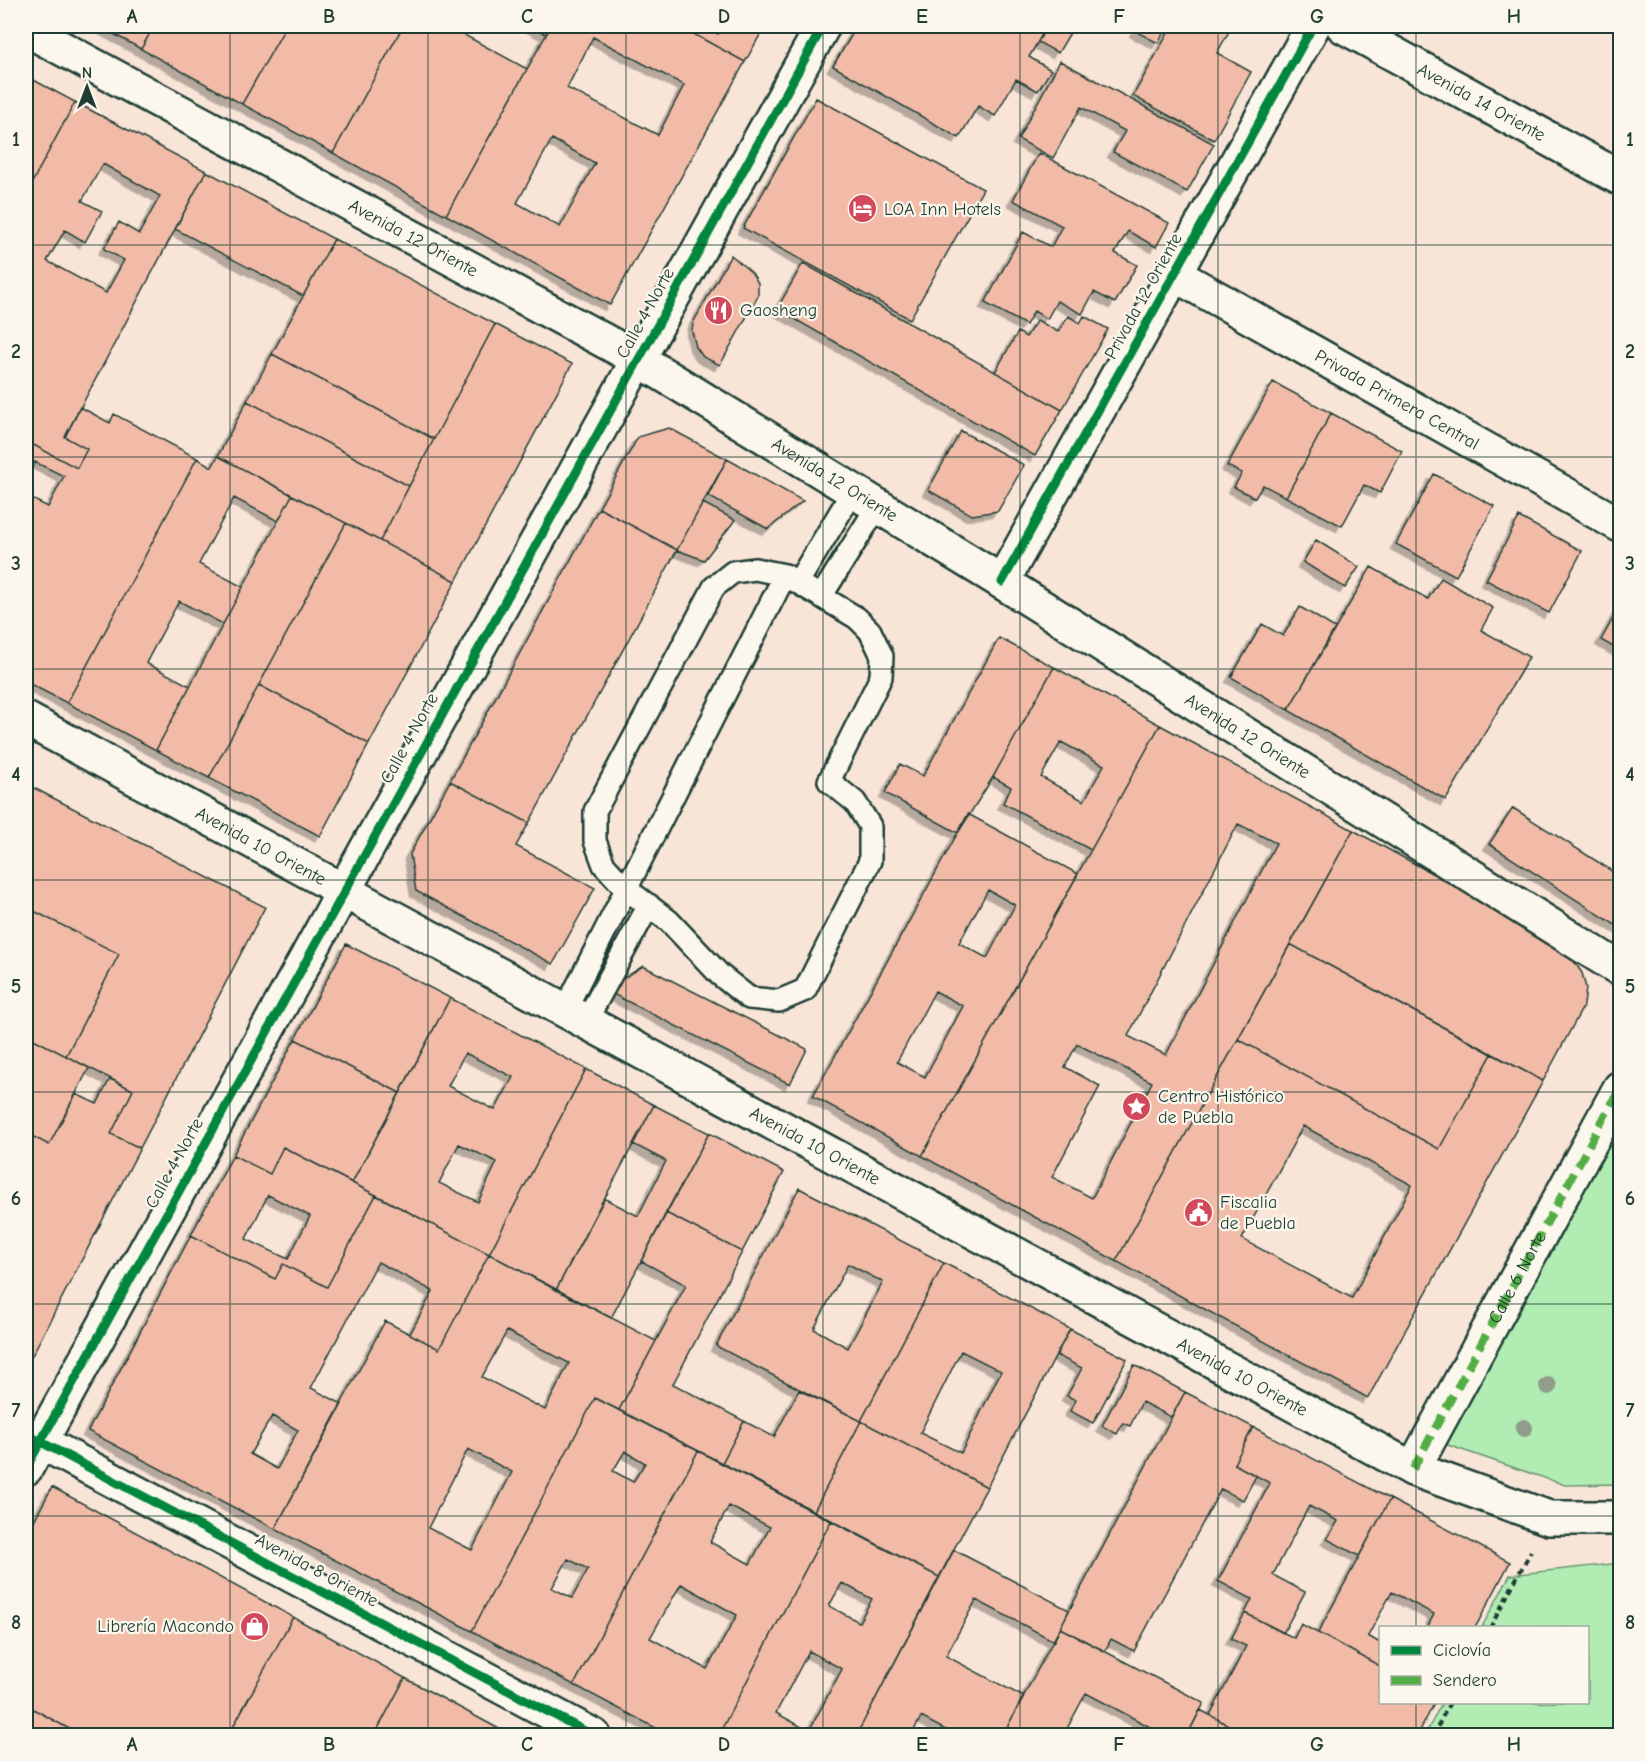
<svg xmlns="http://www.w3.org/2000/svg" width="1646" height="1761" font-family="'Comic Neue',sans-serif">
<style>
.green{fill:#b1edb3;stroke:#689574;stroke-width:1.5}
.building{fill:#f2bba7;stroke:#1f3d34;stroke-width:1.5;fill-rule:evenodd;filter:url(#shadow)}
.lines{fill:none;stroke-linecap:round;stroke-linejoin:round}
.lane-casing{stroke:#1f3d34;stroke-width:26}
.street-casing{stroke:#1f3d34;stroke-width:38}
.secondary-casing{stroke:#1f3d34;stroke-width:38}
.path{stroke:#1f3d34;stroke-width:4;stroke-dasharray:6 4.5;stroke-linecap:butt}
.lane{stroke:#fbf7ec;stroke-width:21}
.street{stroke:#fbf7ec;stroke-width:33}
.secondary{stroke:#fbf7ec;stroke-width:33}
.quiet{stroke:#52ad45;stroke-width:8;stroke-dasharray:15 8;stroke-linecap:butt}
.cycleway-casing{stroke:#fbf7ec;stroke-width:13}
.cycleway{stroke:#00873e;stroke-width:9}
.tree{fill:#919c8b}
.grid{fill:none;stroke:#1f3d34;stroke-width:1.5;stroke-opacity:0.55}
.labels{text-anchor:middle;stroke-width:4.5;stroke-linejoin:round;paint-order:stroke}
.street-label{font-size:18px;fill:#1f3d34;stroke:#fbf7ec}
.poi-label{font-size:18px;fill:#1f3d34;stroke:#fbf7ec;text-anchor:start}
.neatline{fill:none;stroke:#1f3d34;stroke-width:2}
.grid-label{font-size:20px;text-anchor:middle;font-weight:bold;fill:#1f3d34}
</style>
<defs>
<filter id="shadow"><feDropShadow dx="-5.5" dy="5.5" stdDeviation="0" flood-color="#0004"/></filter>
</defs>
<rect width="100%" height="100%" fill="#f8e5d7"/>
<filter id="ink" filterUnits="userSpaceOnUse"><feTurbulence type="fractalNoise" baseFrequency=".0167" numOctaves="2"/><feDisplacementMap in="SourceGraphic" scale="12" xChannelSelector="R" yChannelSelector="G"/><feConvolveMatrix kernelMatrix="1 2 1 2 8 2 1 2 1" color-interpolation-filters="sRGB"/></filter>
<g filter="url(#ink)">
<path class="green" d="M1620,1129V1484L1565,1485L1433,1440Z
M1620,1563V1735H1425L1442,1703L1588,1702V1628L1482,1627L1510,1575Z"/>
<path class="building" d="M99,26H154L141,49Z
M154,26H286L242,104L141,49Z
M286,26H403L333,153L242,104Z
M403,26H448L527,69L446,215L333,153Z
M531,26H551L546,34Z
M551,26H679L745,62L610,305L446,215ZM593,37L684,85L658,135L567,88ZM552,139L595,163L560,227L517,203Z
M679,26H704L718,34L723,26H765L745,62Z
M857,26H1047L1029,57L1051,70L1038,91L1016,79L995,116L978,106L959,138L833,66Z
M1047,26H1074L1058,53L1038,42Z
M1138,26H1167L1158,43L1135,31Z
M1172,26H1232L1217,53L1251,72L1214,140L1133,96Z
M1060,61L1214,144L1187,192L1113,152L1125,131L1081,107L1053,158L1018,139Z
M26,76L75,102L26,194Z
M816,98L983,189L910,319L743,228Z
M75,102L206,171L65,437L87,449L77,468L26,441V194ZM103,164L160,196L139,234L119,222L104,249L124,260L106,293L47,261L65,230L85,242L102,211L82,201Z
M1039,153L1169,223L1156,247L1128,231L1115,253L1137,265L1115,303L1094,292L1082,314L1057,301L1047,319L1034,311L1026,325L985,303L1023,232L1051,247L1062,226L1013,200Z
M206,171L334,239L303,296L175,229Z
M334,239L495,324L434,439L272,354Z
M731,255L752,273L758,283V296L720,365L703,357L696,347L692,331L693,323Z
M803,263L1062,410L1035,456L777,309Z
M1068,316L1080,323L1084,316L1108,329L1062,410L995,372L1018,332L1026,337L1037,320L1058,332Z
M495,324L572,364L456,581L380,541Z
M272,354L434,439L409,486L247,401Z
M1273,382L1331,413L1286,497L1263,485L1255,498L1234,487L1242,473L1227,466Z
M247,401L409,486L380,541L218,456Z
M80,407L110,423L114,414L197,458L67,703L26,682V496L48,507L64,476L35,462L26,481V441L77,468L87,449L65,437Z
M1331,413L1402,451L1380,493L1364,485L1342,526L1286,497Z
M669,428L727,459L677,550L599,508L638,437Z
M961,431L1024,465L998,511L972,515L928,490Z
M218,456L292,495L278,521L234,498L199,564L243,587L223,624L179,601L146,663L190,686L156,750L67,703L197,458L212,467Z
M727,459L803,501L768,529L708,496Z
M1434,474L1494,506L1456,576L1396,544Z
M292,495L346,523L209,778L156,750Z
M703,503L735,520L704,560L677,550Z
M599,508L677,550L529,823L450,781Z
M1519,517L1582,551L1549,613L1486,580Z
M346,523L456,581L369,744L259,685Z
M1316,540L1359,567L1345,588L1303,562Z
M1371,567L1428,599L1441,578L1493,608L1481,630L1529,657L1446,800L1288,710Z
M1620,606V651L1601,640Z
M1300,607L1335,628L1288,710L1231,677L1262,624L1283,636Z
M999,638L1054,667L993,777L958,833L885,793L900,764L923,776Z
M1054,667L1160,725L1091,850L1003,803L1011,787L993,777ZM1061,742L1104,765L1084,801L1041,777Z
M259,685L369,744L320,836L209,778Z
M1160,725L1353,830L1116,1261L922,1156ZM1238,824L1276,843L1166,1055L1128,1036ZM1077,1044L1152,1082L1092,1198L1052,1177L1100,1086L1065,1067Z
M450,781L529,823L516,846L595,888L553,964L416,891L410,854Z
M26,784L265,907L140,1148L111,1134L133,1090L66,1056L119,954L26,907Z
M1513,808L1620,876V928L1489,844Z
M968,814L1078,874L922,1156L813,1096ZM988,890L1015,905L987,958L959,943ZM935,991L963,1006L925,1077L897,1062Z
M1353,830L1559,943L1572,958L1582,973L1586,988L1584,1005L1543,1081L1290,944Z
M26,907L119,954L66,1056L26,1035Z
M346,944L450,998L400,1093L295,1039Z
M1290,944L1492,1054L1439,1149L1238,1039Z
M643,966L807,1049L790,1084L605,990Z
M450,998L586,1069L489,1254L352,1183ZM465,1053L513,1077L495,1110L448,1086ZM459,1144L497,1162L478,1202L439,1183Z
M26,1035L89,1068L49,1145L26,1133Z
M295,1039L400,1093L352,1183L283,1147L270,1174L233,1155Z
M1238,1039L1439,1149L1492,1054L1543,1081L1368,1398L1116,1261ZM1303,1126L1412,1185L1352,1298L1242,1239Z
M586,1069L654,1105L556,1290L489,1254Z
M110,1079L133,1090L111,1134L140,1148L26,1367V1133L49,1145L76,1094L97,1104Z
M654,1105L709,1133L611,1318L556,1290L604,1198L638,1216L666,1161L633,1144Z
M709,1133L784,1172L742,1252L666,1213Z
M283,1147L376,1195L327,1287L283,1264L275,1279L191,1235L233,1155L270,1174ZM268,1195L310,1216L288,1259L246,1239Z
M799,1188L944,1263L861,1421L716,1346ZM848,1264L883,1282L848,1348L814,1329Z
M376,1195L489,1254L439,1349L410,1334L433,1291L378,1262L311,1388L342,1404L275,1529L88,1431L191,1235L275,1279L283,1264L327,1287ZM272,1416L298,1430L277,1469L250,1454Z
M666,1213L742,1252L673,1384L744,1421L722,1463L619,1410L686,1285L641,1261Z
M489,1254L656,1341L619,1410L595,1398L472,1631L275,1529L385,1321L439,1349ZM507,1331L569,1363L545,1410L482,1377ZM468,1449L512,1472L472,1550L428,1528Z
M944,1263L1070,1329L987,1487L861,1421ZM961,1351L1001,1371L961,1453L920,1433Z
M1070,1329L1127,1359L1093,1423L1070,1411L1076,1400L1067,1396L1082,1368L1056,1355Z
M1134,1365L1185,1392L1171,1417L1142,1402L1130,1426L1123,1423L1117,1434L1102,1426Z
M799,1390L861,1421L814,1511L722,1463L744,1421L774,1437Z
M1185,1392L1253,1427L1234,1464L1256,1476L1243,1500L1221,1489L1134,1651L1111,1639L1105,1651L1060,1628Z
M595,1398L698,1451L574,1685L472,1631ZM625,1451L645,1463L633,1482L613,1471ZM568,1559L588,1569L572,1598L552,1588Z
M861,1421L987,1487L939,1577L814,1511Z
M1253,1427L1390,1499L1359,1556L1327,1539L1338,1521L1309,1506L1273,1575L1305,1592L1283,1633L1245,1613L1252,1599L1218,1581L1270,1483L1234,1464Z
M698,1451L831,1521L718,1736H671L574,1685ZM729,1506L770,1527L750,1564L710,1542ZM681,1584L737,1615L707,1669L650,1638Z
M52,1487L293,1617L228,1736H82L26,1705V1536Z
M1390,1499L1510,1562L1475,1628H1427L1434,1614L1392,1592L1368,1636L1380,1643V1666L1318,1633Z
M831,1521L939,1577L856,1736H718ZM842,1583L872,1599L859,1622L829,1606ZM809,1651L842,1669L809,1731L776,1713Z
M954,1550L1069,1610L1054,1641L976,1600L946,1656L1024,1697L1006,1729L1019,1736H957L921,1717L911,1736H856Z
M1245,1613L1294,1638L1301,1624L1380,1666V1702H1435L1417,1736H1248L1210,1715L1246,1646L1231,1639Z
M293,1617L405,1678L374,1736H228Z
M1060,1628L1204,1703L1187,1736H1167L1086,1693L1063,1736H1019L1006,1729Z
M405,1678L512,1736H374Z
M26,1705L82,1736H26Z
M1200,1710L1210,1715L1248,1736H1187Z"/>
<g class="lines">
<defs>
<path id="lane" d="M755,569L785,575L857,618L870,631L882,656L881,677L829,781L855,802L870,826V861L805,990L779,1001L749,998L720,975L669,921L625,888L604,865L595,841V811L714,587L733,572Z
M798,582L853,491
M822,595L877,507
M565,1010L785,575
M586,1021L649,905"/>
<g id="street">
<path id="s1" d="M1343,26L1620,178"/>
<path id="s2" d="M1174,274L1620,525"/>
<path d="M1002,582L1313,26"/>
<path d="M26,1434L594,1736"/>
<path d="M26,1468L344,890"/>
<path id="s3" d="M1413,1469L1620,1088"/>
</g>
<g id="secondary">
<path id="s4" d="M26,29L638,359L1002,582L1620,969"/>
<path id="s5" d="M26,719L1413,1469L1549,1518H1620"/>
<path d="M344,890L823,26"/>
</g>
</defs>
<use href="#lane" class="lane-casing"/>
<use href="#street" class="street-casing"/>
<use href="#secondary" class="secondary-casing"/>
<path class="path" d="M1490,1628L1531,1551
M1433,1736L1450,1702"/>
<use href="#lane" class="lane"/>
<use href="#street" class="street"/>
<use href="#secondary" class="secondary"/>
<path class="quiet" d="M1413,1469L1620,1088"/>
<defs>
<path id="cycleway" d="M1002,582L1313,26
M26,1434L594,1736
M26,1468L823,26"/>
</defs>
<use href="#cycleway" class="cycleway-casing"/>
<use href="#cycleway" class="cycleway"/>
</g>
<g class="tree">
<circle cx="1548" cy="1386" r="9"/>
<circle cx="1524" cy="1428" r="9"/>
</g>
</g>
<path class="grid" d="M230,26V1736M428,26V1736M626,26V1736M823,26V1736M1020,26V1736M1218,26V1736M1416,26V1628M26,245H1620M26,457H1620M26,669H1620M26,880H1620M26,1092H1620M26,1304H1620M26,1516H1620M1416,1702V1736"/>
<defs>
<symbol id="hotel-disc" viewBox="-11 -11 22 22"><circle r="9.5" fill="#d1495b" stroke="#fbf7ec"/><path d="M-6-4.5h1.5V1H6V5H4.5V3h-9V5H-6ZM-4 0a1.8 1.8 0 1 1 3.6 0ZM.5 0V-2.5h3Q6-2.5 6 0Z" fill="#fff"/></symbol>
<symbol id="restaurant-disc" viewBox="-11 -11 22 22"><circle r="9.5" fill="#d1495b" stroke="#fbf7ec"/><path d="M-5-6h1v4h1v-4h1v4h1v-4h1v5L-1.5 .5V6h-2V.5L-5-1ZM5-6V6H3V1.5H1.5Q1.5-4 5-6Z" fill="#fff"/></symbol>
<symbol id="sight-disc" viewBox="-11 -11 22 22"><circle r="9.5" fill="#d1495b" stroke="#fbf7ec"/><path d="M0-6L1.8-2.2L6-1.7L2.9 1.2L3.7 5.4L0 3.3L-3.7 5.4L-2.9 1.2L-6-1.7L-1.8-2.2Z" fill="#fff"/></symbol>
<symbol id="civic-disc" viewBox="-11 -11 22 22"><circle r="9.5" fill="#d1495b" stroke="#fbf7ec"/><path d="M-.6-6.5H3V-4.5H.6V-3L4-1V1h2V6H-6V1h2V-1L-.6-3ZM-1.2 2.5V6h2.4V2.5Z" fill="#fff"/></symbol>
<symbol id="shop-disc" viewBox="-11 -11 22 22"><circle r="9.5" fill="#d1495b" stroke="#fbf7ec"/><path d="M-5-2.5h2.3a2.7 3.5 0 0 1 5.4 0H5L5.5 6h-11ZM-1.5-2.5h3a1.5 2.3 0 0 0-3 0Z" fill="#fff"/></symbol>
</defs>
<g fill-rule="evenodd">
<use href="#hotel-disc" x="846" y="192" width="33" height="33"/>
<use href="#restaurant-disc" x="702" y="294" width="33" height="33"/>
<use href="#sight-disc" x="1120" y="1090" width="33" height="33"/>
<use href="#civic-disc" x="1182" y="1196" width="33" height="33"/>
<use href="#shop-disc" x="238" y="1610" width="33" height="33"/>
</g>
<g class="labels">
<g class="street-label">
<text dy="6" stroke="none"><textPath href="#s1" startOffset="158">Avenida 14 Oriente</textPath></text>
<text dy="6" stroke="none"><textPath href="#s4" startOffset="440">Avenida 12 Oriente</textPath></text>
<text transform="translate(1143 296) rotate(-61)" y="6">Privada 12 Oriente</text>
<text transform="translate(645 313) rotate(-61)" y="6">Calle 4 Norte</text>
<text dy="6" stroke="none"><textPath href="#s2" startOffset="256">Privada Primera Central</textPath></text>
<text dy="6" stroke="none"><textPath href="#s4" startOffset="926">Avenida 12 Oriente</textPath></text>
<text dy="6" stroke="none"><textPath href="#s4" startOffset="1412">Avenida 12 Oriente</textPath></text>
<text transform="translate(409 738) rotate(-61)" y="6">Calle 4 Norte</text>
<text dy="6" stroke="none"><textPath href="#s5" startOffset="267">Avenida 10 Oriente</textPath></text>
<text dy="6" stroke="none"><textPath href="#s5" startOffset="897">Avenida 10 Oriente</textPath></text>
<text transform="translate(174 1163) rotate(-61)" y="6">Calle 4 Norte</text>
<text dy="6" stroke="none"><textPath href="#s3" startOffset="218">Calle 6 Norte</textPath></text>
<text dy="6" stroke="none"><textPath href="#s5" startOffset="1383">Avenida 10 Oriente</textPath></text>
<text transform="translate(317 1570) rotate(28)" y="6">Avenida 8 Oriente</text>
</g>
<g class="poi-label">
<text x="884" y="215">LOA Inn Hotels</text>
<text x="740" y="316">Gaosheng</text>
<text x="1158" y="1102">Centro Histórico<tspan x="1158" dy="21">de Puebla</tspan></text>
<text x="1220" y="1208">Fiscalia<tspan x="1220" dy="21">de Puebla</tspan></text>
<text x="234" y="1632" text-anchor="end">Librería Macondo</text>
</g>
</g>
<rect width="1646" height="1761" fill="none" stroke="#fbf7ec" stroke-width="66"/>
<rect x="1379" y="1626" width="210" height="78" fill="#fbf7ec" stroke="#a3ada2" stroke-width="1.5"/>
<rect x="1391" y="1646" width="30" height="9" fill="#00873e" stroke="#a3ada2" stroke-width="1.5"/>
<text x="1433" y="1656" font-size="18" fill="#1f3d34">Ciclovía</text>
<rect x="1391" y="1676" width="30" height="9" fill="#52ad45" stroke="#a3ada2" stroke-width="1.5"/>
<text x="1433" y="1686" font-size="18" fill="#1f3d34">Sendero</text>
<g transform="translate(87 87)" stroke="#fbf7ec" stroke-width="4.5" paint-order="stroke">
<path d="M0-4.5L10 22L0 15L-10 22Z" fill="#1f3d34"/>
<text y="-9" font-size="16" font-weight="bold" text-anchor="middle" fill="#1f3d34">N</text>
</g>
<rect x="33" y="33" width="1580" height="1695" class="neatline"/>
<g class="grid-label">
<text x="132" y="23">A</text>
<text x="329" y="23">B</text>
<text x="527" y="23">C</text>
<text x="724" y="23">D</text>
<text x="922" y="23">E</text>
<text x="1119" y="23">F</text>
<text x="1317" y="23">G</text>
<text x="1514" y="23">H</text>
<text x="16" y="146">1</text>
<text x="1630" y="146">1</text>
<text x="16" y="358">2</text>
<text x="1630" y="358">2</text>
<text x="16" y="570">3</text>
<text x="1630" y="570">3</text>
<text x="16" y="781">4</text>
<text x="1630" y="781">4</text>
<text x="16" y="993">5</text>
<text x="1630" y="993">5</text>
<text x="16" y="1205">6</text>
<text x="1630" y="1205">6</text>
<text x="16" y="1417">7</text>
<text x="1630" y="1417">7</text>
<text x="16" y="1629">8</text>
<text x="1630" y="1629">8</text>
<text x="132" y="1751">A</text>
<text x="329" y="1751">B</text>
<text x="527" y="1751">C</text>
<text x="724" y="1751">D</text>
<text x="922" y="1751">E</text>
<text x="1119" y="1751">F</text>
<text x="1317" y="1751">G</text>
<text x="1514" y="1751">H</text>
</g>
</svg>
